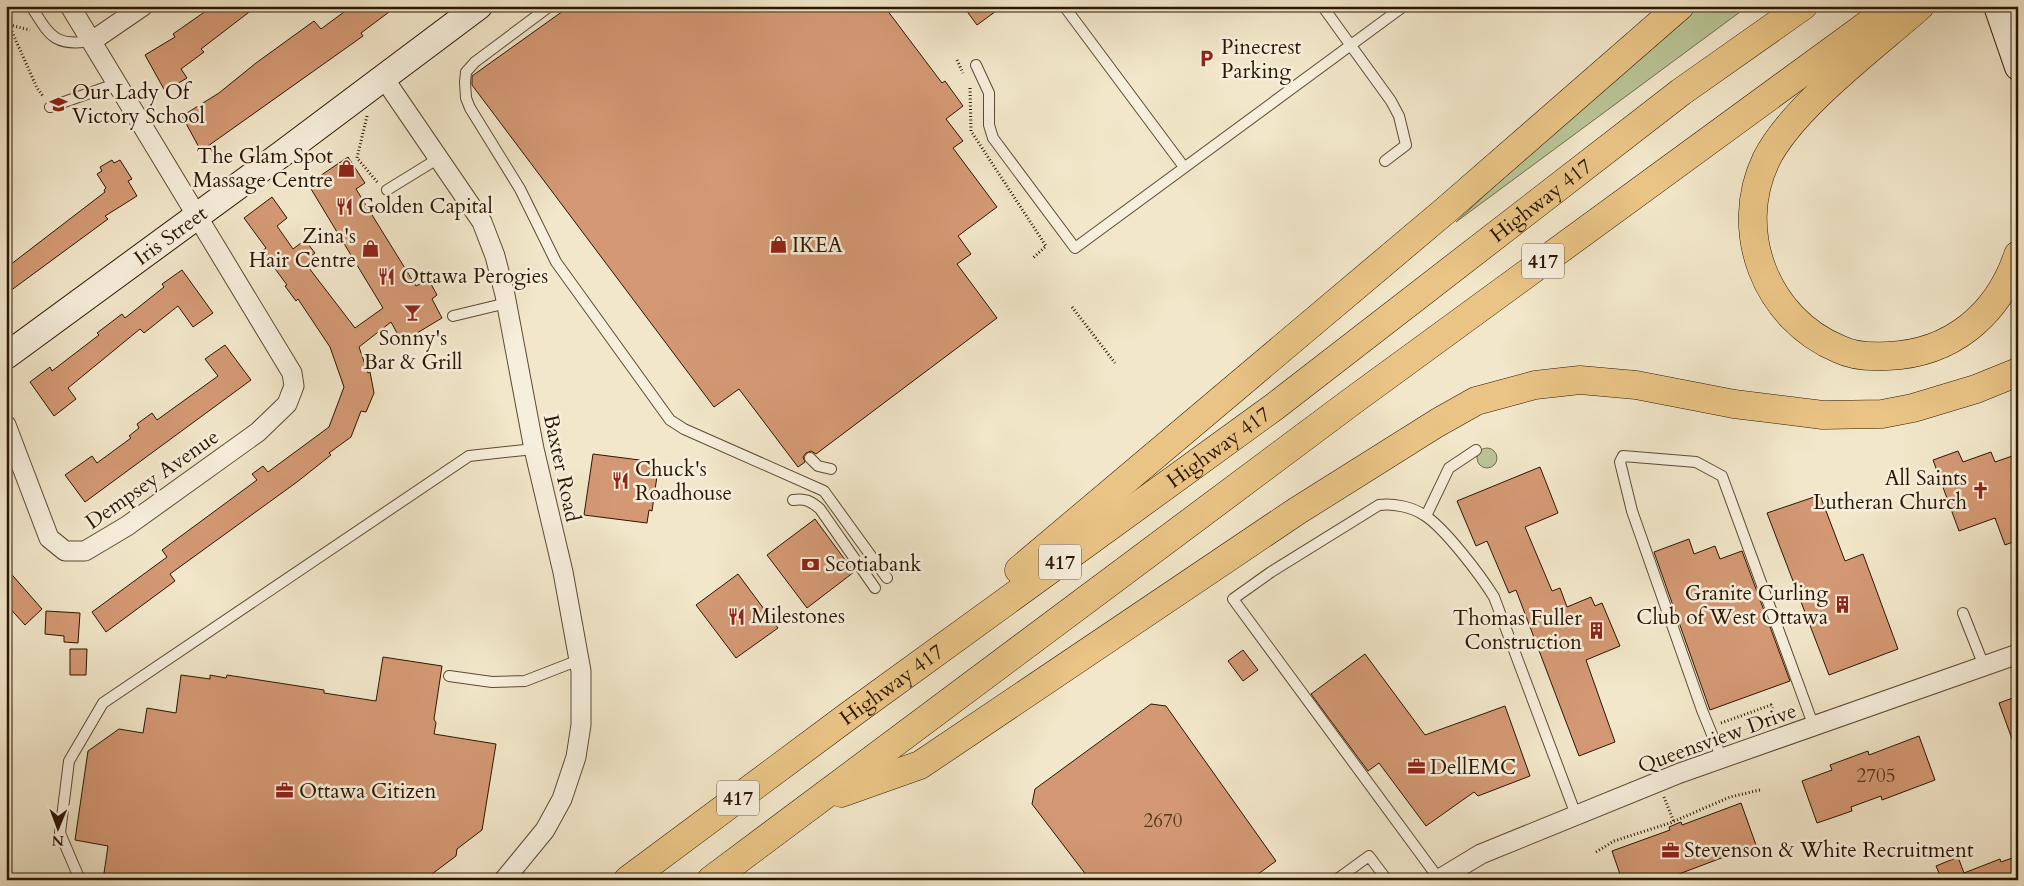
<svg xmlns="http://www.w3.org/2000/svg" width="2024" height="886" font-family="Cardo,serif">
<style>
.green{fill:#bac597;stroke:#726e4c}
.building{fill:#d49974;stroke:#2b1600}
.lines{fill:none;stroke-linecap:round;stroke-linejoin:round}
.lane-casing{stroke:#5d4a32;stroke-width:12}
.street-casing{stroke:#5d4a32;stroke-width:21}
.secondary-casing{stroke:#2b1600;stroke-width:28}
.highway-casing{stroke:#2b1600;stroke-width:29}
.path{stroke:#2b1600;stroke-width:3;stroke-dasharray:1 2.5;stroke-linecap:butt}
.lane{stroke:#f7efdd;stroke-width:10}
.street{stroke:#f7efdd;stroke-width:19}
.secondary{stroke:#f7efdd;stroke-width:26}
.highway{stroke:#e9c485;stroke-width:28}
.labels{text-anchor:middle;stroke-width:5;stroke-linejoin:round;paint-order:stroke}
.number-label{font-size:19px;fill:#55371d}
.shield{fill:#f7efdd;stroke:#685742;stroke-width:1}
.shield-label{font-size:20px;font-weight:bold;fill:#2b1600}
.poi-label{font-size:21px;fill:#2b1600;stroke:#f7efdd;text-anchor:start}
.street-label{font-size:21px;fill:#2b1600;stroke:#f7efdd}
</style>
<rect width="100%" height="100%" fill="#f2e7ca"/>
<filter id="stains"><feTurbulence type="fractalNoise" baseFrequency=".004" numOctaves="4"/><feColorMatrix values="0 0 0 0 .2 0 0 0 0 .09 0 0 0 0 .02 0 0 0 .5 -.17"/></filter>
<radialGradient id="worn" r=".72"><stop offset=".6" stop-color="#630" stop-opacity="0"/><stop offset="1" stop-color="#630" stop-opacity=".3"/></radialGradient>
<path class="green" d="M1700,6H1748L1456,222L1558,127Z
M1477 458a10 10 0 1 1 20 0a10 10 0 1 1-20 0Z"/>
<path class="building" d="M213,6H257L201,49L204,52L181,69L187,78L165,91L145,55L175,37L173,34Z
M352,6H397L361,33L363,36L201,151L182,116L219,93L256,63L314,21L321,29Z
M570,6H884L942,83L945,81L963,106L946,119L963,141L953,148L997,207L958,236L971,254L957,264L997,318L816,454L811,451L806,453L803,457L805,462L798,467L739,389L714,407L472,85V76Z
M963,6H1003L977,25Z
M348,157L365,183L356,189L416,286L424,282L431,284L437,295L432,299L442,318L402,342L391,322L359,347L368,373L370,372L374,393L366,412L361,411L351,437L329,453L331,455L297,482L170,574L175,581L106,632L92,612L167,557L162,550L257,480L252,474L263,466L268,472L329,427L344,387L330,347L298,299L296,301L285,286L287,285L262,251L266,248L244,218L272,197L287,218L277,226L293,249L305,240L315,253L310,257L315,263L309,268L355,328L383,308L308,184Z
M112,160L114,163L120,160L132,179L128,181L137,196L105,216L108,219L6,294V268L105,192L104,190L106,188L97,174L102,171L100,167Z
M182,270L213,313L193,327L178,306L144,333L140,329L68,388L76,399L54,416L30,382L50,367L52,371L99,335L97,333L122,314L125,318L164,287L162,284Z
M225,345L251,380L85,502L65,475L92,456L97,463L131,438L129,436L139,428L137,424L152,413L157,420L218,376L205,359Z
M1958,451L1963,462L1991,452L1995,462L2018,454V522L2014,523L2018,540L2005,545L1995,518L1959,531L1933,460Z
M593,454L655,462L653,476H657L652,511L649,510L647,523L584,515Z
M1540,467L1558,513L1525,527L1552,591L1560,588L1567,607L1591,597L1595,606L1602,603L1620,646L1586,660L1615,742L1579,756L1516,590L1509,593L1487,541L1476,546L1457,501Z
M1820,495L1845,561L1863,554L1898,649L1829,675L1767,513Z
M815,519L854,572L807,608L767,555Z
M1689,539L1694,554L1715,546L1720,559L1742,551L1790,681L1710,710L1654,552Z
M6,568L42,609L25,625L6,604Z
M738,574L778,628L736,658L696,605Z
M46,611L80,613L78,643L64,642V636L45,634Z
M70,649H87L86,675H70Z
M1243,650L1258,670L1243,681L1228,661Z
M1365,654L1425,735L1505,706L1530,776L1478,796L1474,792L1426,826L1379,763L1368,771L1311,694Z
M383,657L442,666L434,719L436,723L434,734L496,744L482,830L457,849L456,856L424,880H103L108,846L75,840L88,751L119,729L143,733L147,708L176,713L181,675L210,679V675L226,678L227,675L324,690V693L376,701Z
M2018,696V749L2016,750L1999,703Z
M1151,704L1166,706L1276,861L1250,880H1090L1032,804L1035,789Z
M1919,736L1935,780L1882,800L1881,796L1851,807L1852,811L1817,823L1802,781L1832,770L1830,765L1868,751L1869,755Z
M1741,803L1756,845L1663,880H1622L1612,851L1670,830L1669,827L1681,822L1682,825Z
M2018,856V880H1942L1936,866L1958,857L1964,873L2000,859L2001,862Z"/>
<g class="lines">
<defs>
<path id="lane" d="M31,6C50,36 54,47 92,41
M550,6L475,62L466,72L465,82L466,98L470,108L520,189L556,262L670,420L684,429L824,491L887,578
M1064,6L1184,167
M1323,7L1391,101L1399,116L1406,145L1385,161
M976,65L989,93V125L993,138L1075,248L1404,6
M50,107L118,83
M387,190L439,158
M453,316L507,303
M810,458L818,466L831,469
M793,500C805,498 811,501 820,509L875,588
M1426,516L1449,468L1476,450
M1963,613L1984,666
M449,676L492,682L525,681L579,660
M1722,759L1702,710L1632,511L1620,462L1623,456L1696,462L1722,476L1814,727
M1439,879L1233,599L1271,572L1379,505C1393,503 1412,507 1424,515C1444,527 1481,576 1494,597L1576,815
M80,880L60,833L69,761L103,703L469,456L534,449
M1336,880L1369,856L1387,880"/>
<path id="street" d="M92,41L143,6
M383,77L482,222L495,256L505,295L534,449L563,572L581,671V725L576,757L562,799L545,830L504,880
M6,425L49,538L65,551H85L127,526L258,432L287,404L294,386L292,373L70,6
M1438,880L1481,854L1680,773L2018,654"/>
<g id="secondary">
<path d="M1997,6L2018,67"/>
<path id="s1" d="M6,356L283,153L479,6"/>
</g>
<g id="highway">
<path d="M1920,6C1875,46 1792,107 1766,160C1732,231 1766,319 1839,349C1853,356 1871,357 1887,356C1951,354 1998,315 2018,255"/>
<path d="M1019,570L1446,210L1680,6"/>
<path d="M841,793L920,765L1297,511L1437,423L1476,401L1535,385L1580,380L1636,385L1734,404L1823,415L1882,414L1913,408L1976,389L2018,372"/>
<path id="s2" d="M628,880L847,717L1274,407L1681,92L1803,6"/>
<path d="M711,880L1351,402L1893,6"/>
</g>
</defs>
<use href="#lane" class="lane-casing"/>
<use href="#street" class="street-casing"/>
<use href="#secondary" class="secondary-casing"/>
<use href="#highway" class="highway-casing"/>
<path class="path" d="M6,24L30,30
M9,25L37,88L43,96
M957,60L963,73
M970,88L971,131L1046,246L1033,258
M367,116L357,158L378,183
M1072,307L1115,363
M1721,723L1771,705L1777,722
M1664,797L1674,822
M1596,852L1614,841L1670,823L1730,797L1760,790"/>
<use href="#lane" class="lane"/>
<use href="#street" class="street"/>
<use href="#secondary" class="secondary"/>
<use href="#highway" class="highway"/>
</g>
<defs>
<symbol id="parking-bare" viewBox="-9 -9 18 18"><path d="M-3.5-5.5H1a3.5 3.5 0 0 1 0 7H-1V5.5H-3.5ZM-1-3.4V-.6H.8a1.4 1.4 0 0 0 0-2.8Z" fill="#8f2418" stroke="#f7efdd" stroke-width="2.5" paint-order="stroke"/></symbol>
<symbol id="school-bare" viewBox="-9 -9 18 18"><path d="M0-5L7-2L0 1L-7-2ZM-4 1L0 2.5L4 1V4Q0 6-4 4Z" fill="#8f2418" stroke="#f7efdd" stroke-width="2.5" paint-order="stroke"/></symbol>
<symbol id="shop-bare" viewBox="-9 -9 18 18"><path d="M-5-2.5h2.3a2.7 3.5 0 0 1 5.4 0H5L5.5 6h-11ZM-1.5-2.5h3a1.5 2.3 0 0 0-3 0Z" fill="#8f2418" stroke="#f7efdd" stroke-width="2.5" paint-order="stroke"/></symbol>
<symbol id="restaurant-bare" viewBox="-9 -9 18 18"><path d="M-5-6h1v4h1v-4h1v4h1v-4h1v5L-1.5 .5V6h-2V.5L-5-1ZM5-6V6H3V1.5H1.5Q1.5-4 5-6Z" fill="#8f2418" stroke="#f7efdd" stroke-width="2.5" paint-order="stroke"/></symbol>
<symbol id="bar-bare" viewBox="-9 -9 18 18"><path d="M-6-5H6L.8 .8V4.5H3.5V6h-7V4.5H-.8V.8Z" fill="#8f2418" stroke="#f7efdd" stroke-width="2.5" paint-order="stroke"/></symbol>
<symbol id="church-bare" viewBox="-9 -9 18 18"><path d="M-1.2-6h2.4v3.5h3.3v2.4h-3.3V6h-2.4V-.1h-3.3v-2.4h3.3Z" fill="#8f2418" stroke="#f7efdd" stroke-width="2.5" paint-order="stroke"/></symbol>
<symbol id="bank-bare" viewBox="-9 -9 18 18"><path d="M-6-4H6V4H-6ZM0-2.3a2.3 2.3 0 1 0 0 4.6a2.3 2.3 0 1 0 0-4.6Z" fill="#8f2418" stroke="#f7efdd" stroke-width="2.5" paint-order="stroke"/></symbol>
<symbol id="building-bare" viewBox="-9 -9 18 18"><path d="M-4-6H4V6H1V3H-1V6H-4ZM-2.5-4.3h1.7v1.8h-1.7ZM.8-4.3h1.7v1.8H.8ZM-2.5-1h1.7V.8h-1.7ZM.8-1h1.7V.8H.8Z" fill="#8f2418" stroke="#f7efdd" stroke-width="2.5" paint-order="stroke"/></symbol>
<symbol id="office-bare" viewBox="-9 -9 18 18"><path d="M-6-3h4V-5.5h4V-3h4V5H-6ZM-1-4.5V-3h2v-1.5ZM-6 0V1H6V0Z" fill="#8f2418" stroke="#f7efdd" stroke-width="2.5" paint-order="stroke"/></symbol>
</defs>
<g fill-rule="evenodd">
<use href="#parking-bare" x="1194" y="46" width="25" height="25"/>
<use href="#school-bare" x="46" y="92" width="25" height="25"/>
<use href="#shop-bare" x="334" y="156" width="25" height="25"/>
<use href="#restaurant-bare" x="332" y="194" width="25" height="25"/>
<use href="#shop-bare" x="766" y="232" width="25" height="25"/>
<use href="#shop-bare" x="358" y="236" width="25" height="25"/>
<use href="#restaurant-bare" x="374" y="264" width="25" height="25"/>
<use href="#bar-bare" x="400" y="300" width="25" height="25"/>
<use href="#restaurant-bare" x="608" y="468" width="25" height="25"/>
<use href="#church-bare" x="1968" y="478" width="25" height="25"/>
<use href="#bank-bare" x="798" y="552" width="25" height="25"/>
<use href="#building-bare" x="1830" y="592" width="25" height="25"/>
<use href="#restaurant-bare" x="724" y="604" width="25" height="25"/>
<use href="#building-bare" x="1584" y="618" width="25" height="25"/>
<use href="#office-bare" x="1404" y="754" width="25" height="25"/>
<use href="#office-bare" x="272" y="778" width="25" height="25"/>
<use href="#office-bare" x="1658" y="838" width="25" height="25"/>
</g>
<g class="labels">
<g class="number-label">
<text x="1876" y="782">2705</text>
<text x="1163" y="827">2670</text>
</g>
<g class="shield">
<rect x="1522" y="243.5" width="42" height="35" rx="4"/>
<rect x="1039" y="544.5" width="42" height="35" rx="4"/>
<rect x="717" y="780.5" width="42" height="35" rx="4"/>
</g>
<g class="shield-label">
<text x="1543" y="268">417</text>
<text x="1060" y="569">417</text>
<text x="738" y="805">417</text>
</g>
<g class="poi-label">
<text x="1221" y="54">Pinecrest<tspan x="1221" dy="24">Parking</tspan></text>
<text x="72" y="99">Our Lady Of<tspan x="72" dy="24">Victory School</tspan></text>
<text x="333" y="163" text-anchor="end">The Glam Spot<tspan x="333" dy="24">Massage Centre</tspan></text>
<text x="358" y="213">Golden Capital</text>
<text x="356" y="243" text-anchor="end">Zina's<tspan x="356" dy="24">Hair Centre</tspan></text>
<text x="792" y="252">IKEA</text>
<text x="401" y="283">Ottawa Perogies</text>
<text x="413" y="345" text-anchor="middle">Sonny's<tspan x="413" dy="24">Bar &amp; Grill</tspan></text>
<text x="635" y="476">Chuck's<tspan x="635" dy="24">Roadhouse</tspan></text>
<text x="1967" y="485" text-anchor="end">All Saints<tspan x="1967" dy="24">Lutheran Church</tspan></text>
<text x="825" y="571">Scotiabank</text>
<text x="1828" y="600" text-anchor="end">Granite Curling<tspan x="1828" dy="24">Club of West Ottawa</tspan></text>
<text x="751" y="623">Milestones</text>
<text x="1582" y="625" text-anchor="end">Thomas Fuller<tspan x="1582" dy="24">Construction</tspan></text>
<text x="1430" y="774">DellEMC</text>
<text x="299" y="798">Ottawa Citizen</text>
<text x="1684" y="857">Stevenson &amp; White Recruitment</text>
</g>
<g class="street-label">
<text dy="7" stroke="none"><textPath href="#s2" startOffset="1138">Highway 417</textPath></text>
<text dy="7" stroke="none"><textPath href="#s1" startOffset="204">Iris Street</textPath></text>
<text dy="7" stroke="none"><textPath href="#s2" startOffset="732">Highway 417</textPath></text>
<text transform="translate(562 468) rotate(78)" y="7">Baxter Road</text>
<text transform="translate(152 479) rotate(-35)" y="7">Dempsey Avenue</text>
<text dy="7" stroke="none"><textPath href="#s2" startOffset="328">Highway 417</textPath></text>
<text transform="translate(1717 738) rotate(-20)" y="7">Queensview Drive</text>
</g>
</g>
<rect width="2024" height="886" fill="none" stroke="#f2e7ca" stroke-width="25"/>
<rect x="8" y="8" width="2009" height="871" fill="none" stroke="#2b1600" stroke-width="2.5"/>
<rect x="12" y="12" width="1999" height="861" fill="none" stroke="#2b1600"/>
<g transform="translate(58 828) rotate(181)" stroke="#f7efdd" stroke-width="4" paint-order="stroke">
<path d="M0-4L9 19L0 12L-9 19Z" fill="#2b1600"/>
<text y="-8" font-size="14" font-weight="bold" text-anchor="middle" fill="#2b1600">N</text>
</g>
<rect width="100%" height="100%" filter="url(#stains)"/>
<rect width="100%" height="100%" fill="url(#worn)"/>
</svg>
